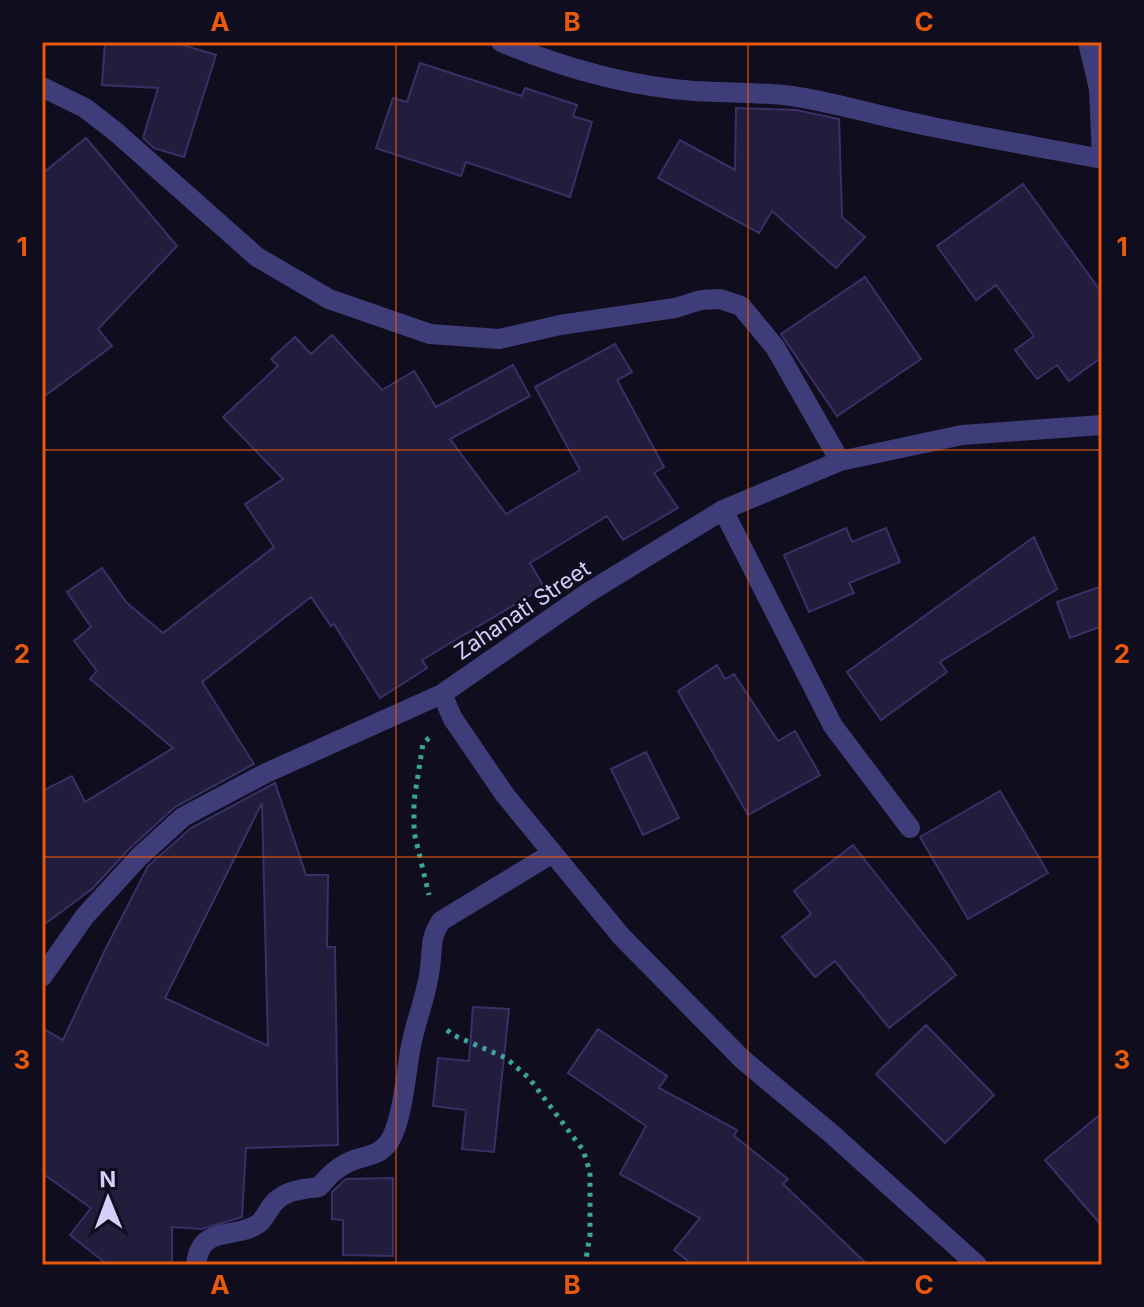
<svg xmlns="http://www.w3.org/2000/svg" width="1144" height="1307" font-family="Inter,sans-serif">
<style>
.building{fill:#221c3d;stroke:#3a3067;stroke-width:2;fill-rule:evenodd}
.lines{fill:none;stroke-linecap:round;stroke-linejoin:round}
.path{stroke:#38a69f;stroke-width:5;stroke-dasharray:4 6;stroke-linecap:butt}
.minor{stroke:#3f3d79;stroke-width:20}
.grid{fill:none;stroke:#e8590c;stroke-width:2;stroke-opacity:0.55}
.labels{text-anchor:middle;stroke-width:6;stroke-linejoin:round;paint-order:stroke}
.street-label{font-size:22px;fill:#d4cffb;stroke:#100e1e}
.neatline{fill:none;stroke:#e8590c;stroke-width:3}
.grid-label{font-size:26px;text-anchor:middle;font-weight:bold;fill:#e8590c}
</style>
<rect width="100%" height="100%" fill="#100e1e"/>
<path class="building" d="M105,42H173L216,55L184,157L154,148L143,138L158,88L102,85Z
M420,63L522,96L525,88L577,105L573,116L592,122L570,197L466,162L461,176L376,148L393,98L407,102Z
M736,108L796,110L839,119L842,217L865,237L836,268L772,211L759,233L658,178L680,140L735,170Z
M86,138L177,246L98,329L112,346L42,398V174Z
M1023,184L1102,293V357L1069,381L1057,365L1037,379L1015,350L1034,336L996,285L976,300L937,246Z
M865,277L921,359L837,416L781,334Z
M332,335L382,390L414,371L436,407L513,365L530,396L450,439L506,514L580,470L535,387L615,344L632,372L617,380L664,467L654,473L678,508L623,540L607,516L530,563L544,587L422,660L427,668L380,698L334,624L331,626L311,597L202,682L254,764L175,807L130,848L92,889L42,926V791L72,776L85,802L173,748L90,679L97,671L74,641L91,627L67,592L102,568L127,603L163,633L274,547L245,504L283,479L223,417L278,366L271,359L295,337L311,354Z
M846,528L852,542L886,528L900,562L849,583L854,593L809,612L784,555Z
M1034,537L1057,589L940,662L947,672L881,720L847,672Z
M1102,586V626L1070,638L1057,602Z
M717,665L725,679L734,674L778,741L795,731L820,775L748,815L678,691Z
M646,752L679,818L643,835L611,769Z
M275,783L306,875H328L327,947H335L338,1145L246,1148L242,1217L202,1229L172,1227V1265H108L70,1235L91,1208L42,1173V1028L63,1040L105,950L148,866L191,828ZM262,803L268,1046L165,998Z
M1000,791L1048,873L968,919L920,837Z
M853,845L956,975L889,1028L835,961L815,977L782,937L811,914L794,891Z
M473,1007L509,1009L494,1152L462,1149L466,1110L433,1106L438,1058L469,1061Z
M926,1025L994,1095L945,1143L876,1074Z
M598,1029L667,1076L659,1088L737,1130L734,1136L788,1179L783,1184L868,1265H693L674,1250L700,1218L620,1174L646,1126L568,1073Z
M1102,1113V1226L1045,1160Z
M393,1178V1256L343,1255V1220L332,1219V1192L346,1179Z"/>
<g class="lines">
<path class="path" d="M429,738L423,743L414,801V832L429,895
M447,1030L453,1035L506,1058L529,1078L583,1150L590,1172V1235L585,1265"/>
<path class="minor" d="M501,42C563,68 627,86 694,91C727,93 759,92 792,96C838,103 882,117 928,126C986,138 1044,148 1102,159
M1088,42L1099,89L1102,159
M42,87L85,108L116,132L257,257L329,299L430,334L499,339L560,325L675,308L701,300L720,299L741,306L775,347L840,461
M723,510L833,726L910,828
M442,694L453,719L505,795L621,936L742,1059L833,1135L977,1265
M42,977L85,916L139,857L183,817L266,773L442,694L589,592L723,510L840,461L962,435L1102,425
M196,1265C200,1224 234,1240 258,1224C264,1220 268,1210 273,1204C285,1190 303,1189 319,1187C328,1177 335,1169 347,1163C362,1155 378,1158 389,1142C403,1121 406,1070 411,1046C416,1019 427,995 430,968C433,947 429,940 441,921L551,854"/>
</g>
<path class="grid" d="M396,42V1265M748,42V1265M42,450H1102M42,857H1102"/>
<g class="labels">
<g class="street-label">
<text transform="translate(522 610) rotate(-34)" y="8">Zahanati Street</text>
</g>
</g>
<rect width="1144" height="1307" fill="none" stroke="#100e1e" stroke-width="88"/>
<g transform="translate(108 1199) rotate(359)" stroke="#100e1e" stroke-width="6" paint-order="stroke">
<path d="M0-6L14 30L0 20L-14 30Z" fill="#d4cffb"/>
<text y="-12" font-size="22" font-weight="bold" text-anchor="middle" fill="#d4cffb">N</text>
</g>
<rect x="44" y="44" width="1056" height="1219" class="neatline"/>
<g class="grid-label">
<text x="220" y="31">A</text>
<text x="572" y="31">B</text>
<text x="924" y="31">C</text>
<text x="22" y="256">1</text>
<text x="1122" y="256">1</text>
<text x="22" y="663">2</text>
<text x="1122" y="663">2</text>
<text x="22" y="1069">3</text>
<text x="1122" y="1069">3</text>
<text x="220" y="1294">A</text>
<text x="572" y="1294">B</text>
<text x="924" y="1294">C</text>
</g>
</svg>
